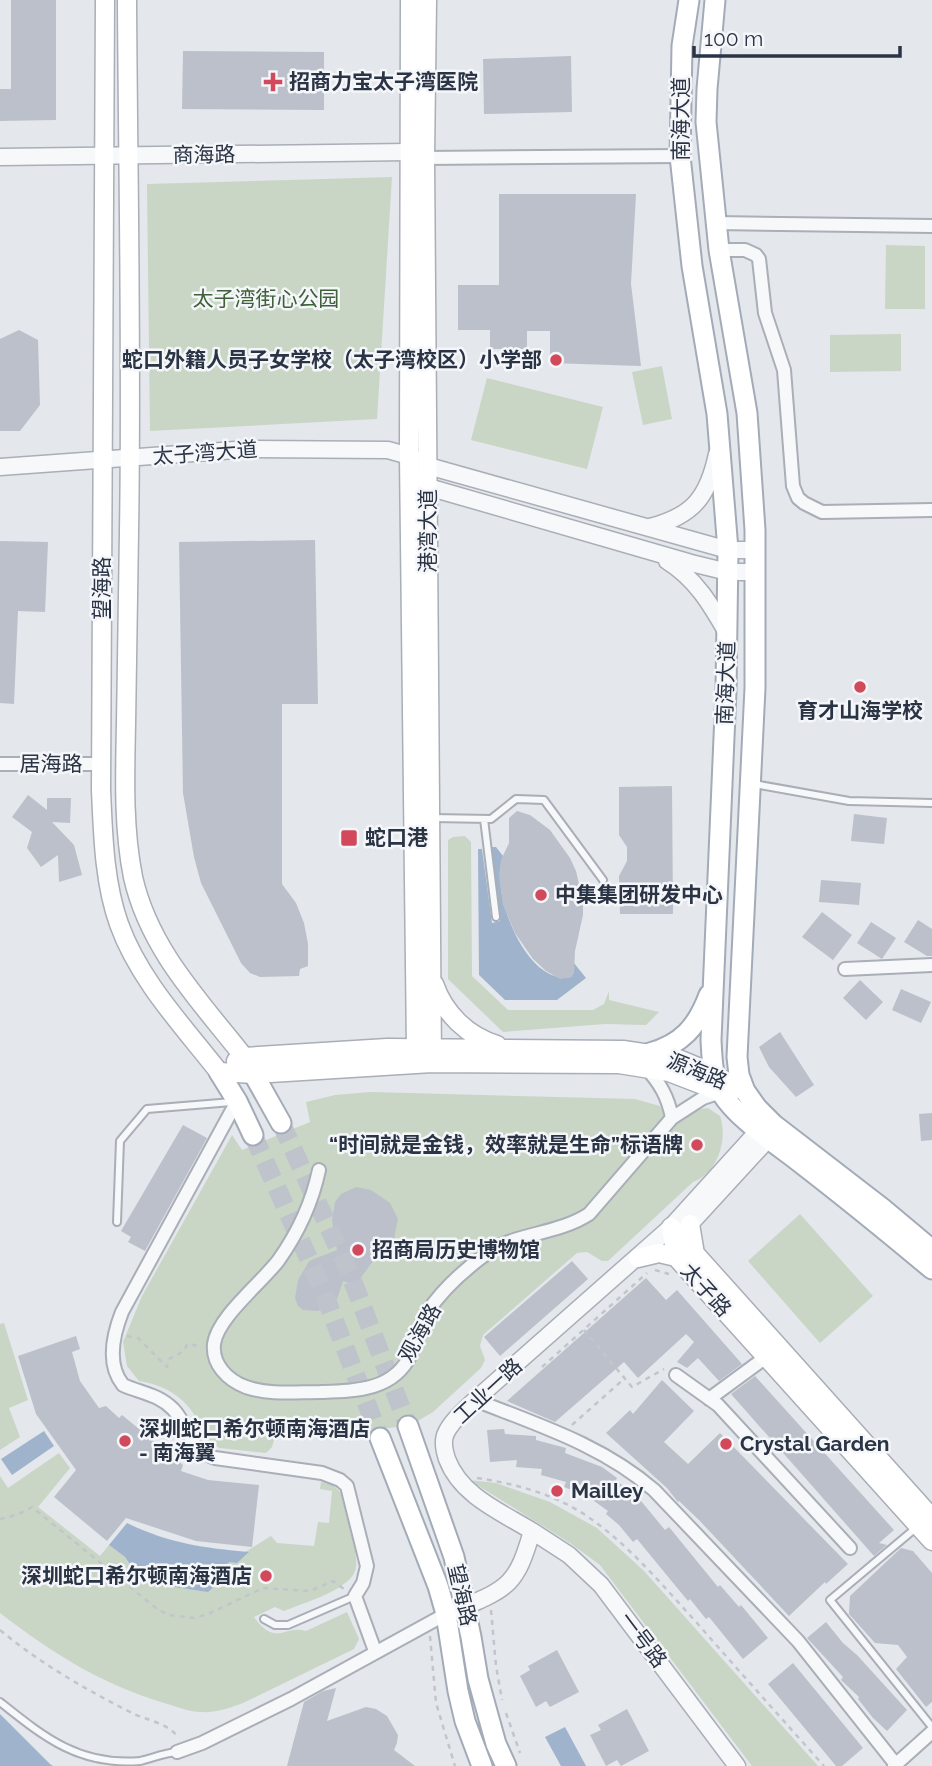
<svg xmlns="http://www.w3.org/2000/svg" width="932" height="1766" font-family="Raleway,'Noto Sans SC',sans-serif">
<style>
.green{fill:#c9d6c5}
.water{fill:#9fb4cc}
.building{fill:#bbc0ca}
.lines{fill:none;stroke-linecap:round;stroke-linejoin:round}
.primary-tunnel{stroke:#bfc3cb;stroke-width:19;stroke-dasharray:19 10;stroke-linecap:butt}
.service-casing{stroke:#a9aeb7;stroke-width:10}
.minor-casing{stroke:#a9aeb7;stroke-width:16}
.tertiary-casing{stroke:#a9aeb7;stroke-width:19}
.secondary-casing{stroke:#a9aeb7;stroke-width:21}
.primary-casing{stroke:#a3abb8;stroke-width:23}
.path{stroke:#c2c5cb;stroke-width:2.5;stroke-dasharray:5 5;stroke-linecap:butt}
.service{stroke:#f7f8fa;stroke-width:6}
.minor{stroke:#f7f8fa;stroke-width:12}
.tertiary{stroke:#f7f8fa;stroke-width:16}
.secondary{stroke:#fff;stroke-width:18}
.primary{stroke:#fff;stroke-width:19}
.poi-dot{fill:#d1495b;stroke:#f4f6f9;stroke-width:2.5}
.labels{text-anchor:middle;stroke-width:5;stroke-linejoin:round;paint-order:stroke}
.poi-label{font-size:21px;font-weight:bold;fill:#2b3445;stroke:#f4f6f9;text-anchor:start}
.street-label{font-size:21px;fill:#2b3445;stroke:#f4f6f9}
.park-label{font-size:21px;fill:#3f6138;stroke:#f4f6f9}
</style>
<rect width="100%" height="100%" fill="#e4e7ec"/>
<path class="green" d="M392,177L377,419L150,431L147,184Z
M886,245L925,246V309H885Z
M901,334V371L830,372V335Z
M662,366L672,419L643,425L632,372Z
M487,378L603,407L587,469L471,440Z
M465,836L471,842L472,976L508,1010H593L604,1004L609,991V1000L659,1012L646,1025L605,1024L503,1032L448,979V840L453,837Z
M371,1092L635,1099L660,1106L666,1118L673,1122C687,1120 692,1109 708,1108L720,1116C728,1139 718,1173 693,1182L608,1261H602L587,1252L577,1253L483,1335L480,1346L485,1360L481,1368L433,1412L411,1425L359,1432L296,1417L278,1427L272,1447L266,1453L220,1448L206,1442C196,1406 175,1387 139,1381L127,1366L123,1342L142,1296L232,1135L242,1150L310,1122L306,1102L335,1095Z
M800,1214L873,1296L820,1343L748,1261Z
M4,1323L28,1400L9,1408L20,1437L0,1450V1324Z
M59,1453L70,1468L38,1507L100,1556L109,1545L125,1557L135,1576L220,1581L221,1567L271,1536L277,1543L314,1546L318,1522L329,1523L332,1491L320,1489L321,1482C334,1484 341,1490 345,1502C348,1518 358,1553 356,1567C354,1589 303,1603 284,1611L275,1607L254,1617C276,1648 285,1624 306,1631L347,1612L359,1639L354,1649L243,1703C230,1708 215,1713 201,1712C189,1712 176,1706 164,1703C101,1684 52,1653 0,1613V1476L8,1488Z
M469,1480L496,1483L550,1502L597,1528L644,1571L818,1766H752L600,1565L570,1543Z"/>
<path class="water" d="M491,847H496L503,856C489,891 526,987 571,977L574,972V963L586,978L557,1000H505L479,975L478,849H482L492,923L500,921Z
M44,1431L54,1446L12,1475L1,1459Z
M127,1523C168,1543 203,1548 249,1552L237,1563L230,1562L221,1567L220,1581L208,1592L141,1582L125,1557L109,1545Z
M0,1714L50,1764L53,1766H0Z
M565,1727L586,1766H561L545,1737Z"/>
<path class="building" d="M11,0H56V120L0,121V89H11Z
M183,51L324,52V110L182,109Z
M571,56L572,112L484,114L483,59Z
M499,194H636L631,284L641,366L550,363V331H527V349H490V330H458V285H499Z
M19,330L38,340L40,405L20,431H0V339Z
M315,540L318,704H282V884L296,903L304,923L308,944V966L300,969L299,976L260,977L250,973L241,963L201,883L194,857L183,793L179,542Z
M0,541L48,542L45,612L18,611L14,704L0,703Z
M672,786L673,914H620L619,876L627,861V847L619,835V787Z
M28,795L47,810V798H71L70,823L52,822L74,845L82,875L59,882L58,855L41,867L27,848L32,832L12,817Z
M517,811L530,815L550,830L570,858L576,871L583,901V915L575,951L574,972L571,977L560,979L546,971L533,959L515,933L503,905L499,875L501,860L509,843V818Z
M854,814L887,818L884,844L851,841Z
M821,880L861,883L859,905L819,902Z
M822,912L852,935L833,960L802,937Z
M918,920L932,929V956H927L904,942Z
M871,922L896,938L882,959L857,943Z
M860,980L883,1002L866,1020L843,998Z
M901,989L931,1002L921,1023L892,1010Z
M780,1032L814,1085L796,1097L769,1067L759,1047Z
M932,1113V1140L921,1141L919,1114Z
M183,1125L207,1138L145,1251L128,1242L131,1237L121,1231Z
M356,1187L371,1190L390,1203L398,1219L394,1239L373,1261L357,1283L354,1285L343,1281L337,1299L330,1307L317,1311L303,1310L298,1306L295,1298L298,1280L309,1261L337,1250L332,1220L335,1202L341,1194Z
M572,1261L588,1279L500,1356L484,1337Z
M646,1278L666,1300L677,1290L742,1364L719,1381L698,1358L687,1368L677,1362L694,1342L686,1334L638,1378L624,1362L555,1422L507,1401Z
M76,1336L80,1349L72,1352L80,1381L99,1408L106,1406L119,1418L122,1415L183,1465L181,1471L208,1480L259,1485L252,1547L196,1541L126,1518L107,1541L54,1497L76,1470L36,1414L18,1356Z
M755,1376L894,1530L879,1543L887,1545L874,1556L731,1394Z
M662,1380L694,1411L664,1442L688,1464L720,1433L848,1564L826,1584L825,1582L789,1616L699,1520L679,1501L678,1502L667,1488L606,1433L630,1410L633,1414Z
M504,1429L505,1434L536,1436V1440L566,1448L565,1453L602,1467L617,1478L616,1480L641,1501L665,1530L669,1527L718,1587L720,1585L739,1607L741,1605L768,1638L743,1659L709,1617L706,1619L690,1599L688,1601L637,1539L633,1542L619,1525L606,1514L608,1511L587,1496L564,1487L566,1482L541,1475L542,1469L516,1467L517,1460L490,1462L487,1430Z
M901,1548L913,1551L932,1573V1702L926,1707L896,1669L907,1657L898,1645L875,1643L849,1614L850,1596Z
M826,1622L843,1643L857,1655L907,1710L887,1731L873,1718L858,1699L859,1697L841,1680L843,1677L807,1638Z
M557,1650L579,1692L550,1707L546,1701L536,1707L520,1676L530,1670L528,1666Z
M793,1663L863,1748L842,1766H836L768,1684Z
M336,1688L327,1721L366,1707L376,1709L387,1716L398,1735L397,1743L394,1750L415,1766H287L304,1702L323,1691Z
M627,1709L649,1751L621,1766L617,1760L606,1766L590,1735L601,1730L598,1725Z"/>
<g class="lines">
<path class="primary-tunnel" d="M281,1123L350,1274L408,1426
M253,1135L321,1286L380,1438"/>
<defs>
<path id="service" d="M754,784L849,801L932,803
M432,818L491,819L516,799L544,800L603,880
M484,819L496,917
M117,1222L120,1141L147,1109L232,1102
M917,1527L830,1600L932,1727
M264,1619L275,1625H288L355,1596
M0,1702C44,1737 79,1766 140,1761C153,1758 164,1753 177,1752"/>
<path id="minor" d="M425,158L680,156
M716,223L932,226
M719,250H745L756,255L759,259L765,313L784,370L793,486L798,498L804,503L822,512L932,510
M0,764H101
M845,969L932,965
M646,1068C660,1083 668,1097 672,1118
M237,1101L122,1312C113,1335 106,1364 123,1385C141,1393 158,1394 173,1409C191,1428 186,1448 215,1458L322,1473L340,1480L347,1486L367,1566L363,1583L355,1596L375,1651
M319,1170C312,1203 298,1233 278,1261C261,1283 217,1318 214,1344C212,1364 227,1380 246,1387C269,1395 295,1392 320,1392C355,1391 394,1391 411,1354C417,1341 419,1326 426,1314C441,1291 464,1270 486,1254C513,1233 557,1235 589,1214L672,1118L703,1098L721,1092
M676,1375L718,1405L850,1548
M709,1399L766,1357
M475,1400C538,1425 602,1445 654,1490L798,1641L897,1766
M177,1752L202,1743L291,1699L446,1614
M894,1766L932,1732"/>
<path id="tertiary" d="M0,157L409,152
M0,467L249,449L388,450L409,456L428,466L728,550H755
M421,476L428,487L691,563L728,572H756
M650,527C693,516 708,497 717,454
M667,561C696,579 711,605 727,633
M677,1227L690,1224L769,1138L771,1130
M532,1531L569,1555L601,1585L737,1766
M455,1611C508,1588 516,1587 532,1531C501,1512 461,1496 447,1459C444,1450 442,1441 446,1433C452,1420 465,1410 475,1400L671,1227L759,1130L767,1126"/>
<path id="secondary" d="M105,0L101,790C103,834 104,882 119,924C139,980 183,1026 219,1072
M127,0C128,177 132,355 129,532C128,596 127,660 126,724C125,774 123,827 133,877C149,949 200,1001 244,1057
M410,0L409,456L416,1049
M434,984C444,1013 467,1036 497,1045
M423,1056L432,1063L619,1064L669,1072L721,1092H731
M236,1061L244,1057L387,1048L623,1050L676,1058L700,1068L745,1091
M219,1072L254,1074L432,1063L425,158L427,0
M690,1224L695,1254
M671,1227L676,1257L932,1541
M673,1229L932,1518
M638,1258L659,1253L676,1257"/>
<path id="primary" d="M689,0L682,46L680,156L692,266L717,414L728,550L726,691L711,1040C712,1057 712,1077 721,1092C737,1119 777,1144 802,1164C846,1198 889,1233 932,1269
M715,0L707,89L706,122L719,250L747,413L755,530V688L737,1057L739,1075L745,1091L757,1108L773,1124L882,1208L932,1250
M650,1053C682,1044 697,1027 709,995
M244,1057L281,1123
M219,1072L237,1101L253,1135
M408,1426L454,1557L471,1637L478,1679L496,1744L506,1766
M380,1438L438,1586L446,1614L458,1691L465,1721L482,1766"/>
</defs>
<use href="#service" class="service-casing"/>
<use href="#minor" class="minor-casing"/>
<use href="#tertiary" class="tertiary-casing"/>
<use href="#secondary" class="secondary-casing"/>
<use href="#primary" class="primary-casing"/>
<path class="path" d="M655,1270L669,1274
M584,1330L632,1387L664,1369
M127,1336L138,1338L167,1367L169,1359L184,1351L187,1344L201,1346
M542,1367L647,1273
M572,1425L625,1378
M477,1478C517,1484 558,1495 591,1519C631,1547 664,1587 697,1623C739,1671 781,1718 824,1766
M0,1519L17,1515L32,1507L157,1609L169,1615L194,1618L208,1614L263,1588L310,1591L333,1581L344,1589
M491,1610L496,1666L502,1700
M0,1630C41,1664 85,1689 132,1713C146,1720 171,1724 178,1738
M430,1636L436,1703L455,1766
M506,1713L520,1753"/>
<use href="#service" class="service"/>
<use href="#minor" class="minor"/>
<use href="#tertiary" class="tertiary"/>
<use href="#secondary" class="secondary"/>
<use href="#primary" class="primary"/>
</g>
<g class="poi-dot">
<path d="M269.5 71.5h7v7h7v7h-7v7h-7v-7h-7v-7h7z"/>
<circle cx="556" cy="360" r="7"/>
<circle cx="860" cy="687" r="7"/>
<rect x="340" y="829" width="18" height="18" rx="3.5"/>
<circle cx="541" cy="895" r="7"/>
<circle cx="697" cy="1145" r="7"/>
<circle cx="358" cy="1250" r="7"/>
<circle cx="125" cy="1441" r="7"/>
<circle cx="726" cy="1444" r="7"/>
<circle cx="557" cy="1491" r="7"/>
<circle cx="266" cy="1576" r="7"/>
</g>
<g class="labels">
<g class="poi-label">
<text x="289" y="89">招商力宝太子湾医院</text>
<text x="542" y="367" text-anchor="end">蛇口外籍人员子女学校（太子湾校区）小学部</text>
<text x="860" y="718" text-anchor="middle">育才山海学校</text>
<text x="365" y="845">蛇口港</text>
<text x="555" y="902">中集集团研发中心</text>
<text x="683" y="1152" text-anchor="end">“时间就是金钱，效率就是生命”标语牌</text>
<text x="372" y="1257">招商局历史博物馆</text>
<text x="139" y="1436">深圳蛇口希尔顿南海酒店<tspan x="139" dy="24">- 南海翼</tspan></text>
<text x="740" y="1451">Crystal Garden</text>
<text x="571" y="1498">Mailley</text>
<text x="252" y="1583" text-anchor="end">深圳蛇口希尔顿南海酒店</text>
</g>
<g class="street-label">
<text transform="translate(681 119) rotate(-90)" y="7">南海大道</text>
<text transform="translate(204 155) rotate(-1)" y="7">商海路</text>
<text transform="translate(205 453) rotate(-4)" y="7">太子湾大道</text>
<text transform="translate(428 531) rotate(-90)" y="7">港湾大道</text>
<text transform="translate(102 588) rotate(-90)" y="7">望海路</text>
<text transform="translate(726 683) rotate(-88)" y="7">南海大道</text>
<text x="51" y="771">居海路</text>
<text transform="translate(697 1071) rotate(22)" y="7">源海路</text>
<text transform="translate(706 1290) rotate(48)" y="7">太子路</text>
<text transform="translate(420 1333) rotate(-61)" y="7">观海路</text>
<text transform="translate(488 1391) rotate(-43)" y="7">工业一路</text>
<text transform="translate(462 1595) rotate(77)" y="7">望海路</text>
<text transform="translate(643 1640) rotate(53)" y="7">一号路</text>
</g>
<g class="park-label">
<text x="266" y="306">太子湾街心公园</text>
</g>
</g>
<path d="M694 46v10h206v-10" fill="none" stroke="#2b3445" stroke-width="3.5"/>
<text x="704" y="46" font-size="21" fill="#2b3445" stroke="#f4f6f9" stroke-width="5" paint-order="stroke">100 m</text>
</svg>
